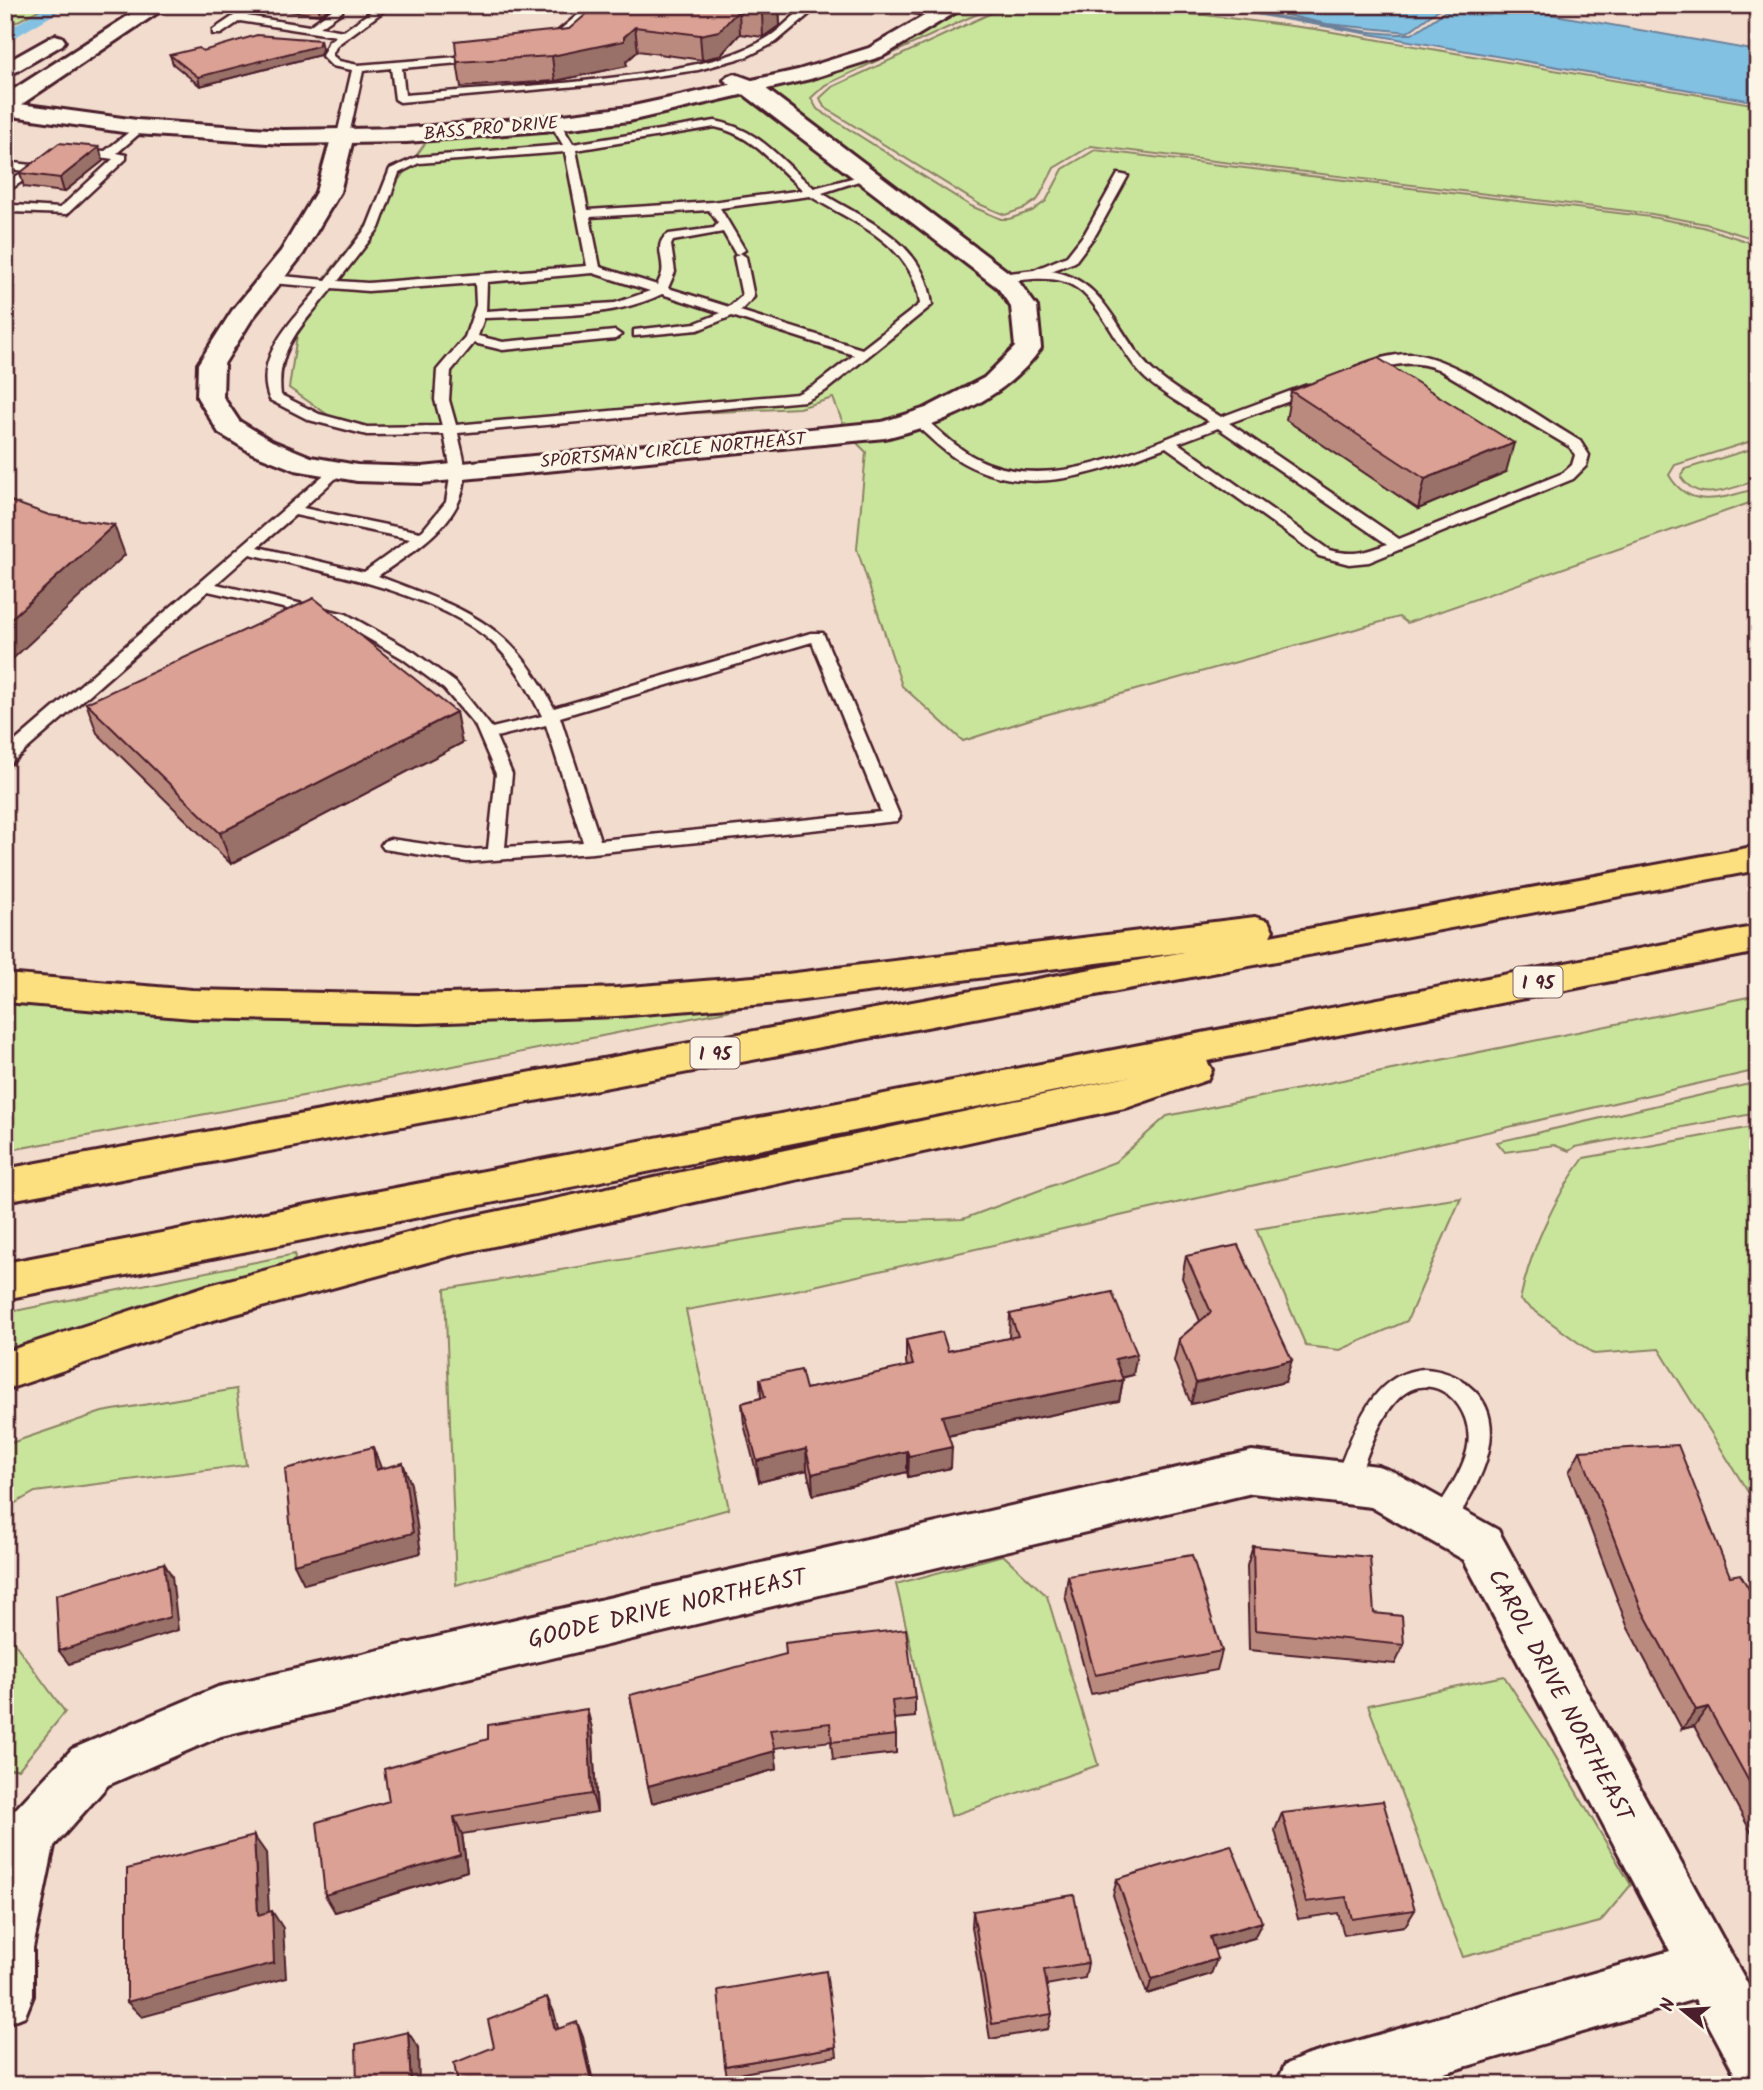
<svg xmlns="http://www.w3.org/2000/svg" width="1763" height="2090" font-family="Kalam,sans-serif">
<style>
.green{fill:#c9e59c;stroke:#8a8264;stroke-width:2}
.water{fill:#82c1e2;stroke:#6c8099;stroke-width:2}
.lines{fill:none;stroke-linecap:round;stroke-linejoin:round}
.canal{fill:#82c1e2;fill-rule:evenodd}
.service-casing{stroke:#4a1f2b;stroke-width:5}
.minor-casing{stroke:#4a1f2b;stroke-width:6}
.tertiary-casing{stroke:#4a1f2b;stroke-width:6}
.secondary-casing{stroke:#4a1f2b;stroke-width:6}
.motorway-casing{stroke:#4a1f2b;stroke-width:6}
.service{fill:#fcf5e5;fill-rule:evenodd}
.minor{fill:#fcf5e5;fill-rule:evenodd}
.tertiary{fill:#fcf5e5;fill-rule:evenodd}
.secondary{fill:#fcf5e5;fill-rule:evenodd}
.motorway{fill:#fce080;fill-rule:evenodd}
.wall{fill:#bb8a7f;stroke:#4a1f2b;stroke-width:2}
.shaded-wall{fill:#997168;stroke:#4a1f2b;stroke-width:2}
.building{fill:#daa194;stroke:#4a1f2b;stroke-width:2}
.labels{text-anchor:middle;stroke-width:6;stroke-linejoin:round;paint-order:stroke}
.far-street-label{font-size:18px;fill:#4a1f2b;stroke:#fcf5e5}
.shield{fill:#fcf5e5;stroke:#7f5f63;stroke-width:2}
.shield-label{font-size:19px;font-weight:bold;fill:#4a1f2b}
.near-street-label{font-size:24px;fill:#4a1f2b;stroke:#fcf5e5}
</style>
<rect width="100%" height="100%" fill="#f2dccd"/>
<filter id="ink" filterUnits="userSpaceOnUse"><feTurbulence type="fractalNoise" baseFrequency=".0143" numOctaves="2"/><feDisplacementMap in="SourceGraphic" scale="14" xChannelSelector="R" yChannelSelector="G"/><feConvolveMatrix kernelMatrix="1 2 1 2 8 2 1 2 1" color-interpolation-filters="sRGB"/></filter>
<g filter="url(#ink)">
<path class="green" d="M5,5L42,7L65,5L57,10L42,8L5,28Z
M969,5H1009L994,7L966,19L825,85L811,98L817,109L971,206L1001,219H1009L1032,211L1046,201L1063,169L1095,150L1651,217L1703,227L1758,245V439L1675,465L1669,475C1690,512 1725,497 1758,488V500L1407,623L1399,617L1034,718L963,741L902,686L857,549L866,452L854,440L944,419L1005,387L1040,351L1035,308L764,88L884,54L922,35Z
M1044,5L1205,15L1315,29L1758,105V240L1706,224L1652,214L1091,146L1054,168L1038,199L1025,208L1005,215L979,204L824,107L820,98L832,87L1000,9Z
M747,92L996,285L1012,308L1016,347C1005,358 994,373 981,382C940,408 893,423 845,428L833,398L799,408L350,430L289,388L301,308L369,221L429,138Z
M1758,447V480C1731,488 1699,505 1681,477L1685,469Z
M5,995L766,1003L319,1093L5,1151Z
M1758,995V1070L792,1291L686,1310L729,1509L456,1585L445,1289L844,1223L963,1219L1115,1162L1167,1116Z
M1758,1082V1113L1575,1147L1569,1151L1554,1145L1505,1152L1497,1142Z
M1758,1126V1508L1659,1349L1594,1354L1520,1300C1530,1251 1554,1198 1584,1158Z
M1461,1198L1407,1321L1340,1350L1306,1346L1256,1229Z
M295,1254L294,1266L5,1354V1313Z
M236,1389L246,1465L35,1492L5,1509V1445L102,1412Z
M1003,1555L1047,1596L1098,1765L951,1816L896,1584Z
M5,1630L65,1712L19,1769H5Z
M1504,1676L1547,1742L1631,1885L1600,1922L1463,1957L1368,1705Z"/>
<path class="water" d="M1189,5H1441L1442,7L1408,32L1327,24L1272,12Z
M1449,5H1499L1758,51V102L1244,12C1300,17 1355,35 1412,34L1450,8Z"/>
<g class="lines">
<path class="canal" d="M49,5H70L5,43V31Z"/>
<defs>
<path id="service" d="M250,5H262L247,16L309,26L333,9L332,5H342V12L320,27L344,31L380,5H392L337,45L332,55L339,61L358,65L482,55L487,58L482,61L402,68L405,95C502,87 602,84 697,64C721,59 746,51 767,38C785,28 798,5 820,5L776,42L748,56L698,70L599,84L400,102L395,99L391,68L363,71L349,135L343,138L337,135L352,70L332,66L322,56L329,41L336,36L240,21L221,34H213V30Z
M590,5H601L552,47H544V43Z
M883,5H903L945,16L940,19Z
M555,120L559,121L573,144L715,121C762,130 779,160 814,188L871,173V177L822,193C868,222 925,242 932,305L825,391L805,401L458,433C460,445 465,459 465,471C466,522 414,550 378,576C463,609 511,621 554,708L811,633H823L900,817L897,821L593,853L467,862L384,849L381,845L384,841L390,839L467,850L488,849L496,774L475,725L444,689L402,658L336,620L208,591L11,763L5,764V750L333,467H343L345,470L303,508L420,532L423,530L446,502L451,471L444,434L367,435L309,420L270,400C251,357 296,317 320,287L271,283L265,279L271,275L326,280L367,227L390,169L417,157L563,145L550,123ZM715,127C754,135 774,166 803,190L712,202L588,210L576,150ZM565,152L587,266L368,283L338,281L379,228L399,173L419,163ZM810,196C855,224 913,243 920,304L862,349L740,311L754,297L746,257L740,253L745,250L720,208ZM709,210L718,223L714,228L669,234C652,243 665,259 662,273C661,277 659,281 657,285L600,267L590,217ZM723,232L735,253L739,254L734,257L742,296L729,307L668,288L675,272L671,245L673,241ZM593,273L650,291L615,303L486,311L487,282ZM475,283L476,305L465,337L437,370L435,400L442,426L367,427L319,414L281,395C275,347 305,323 332,288L368,291ZM662,294L721,313L696,323L634,330V336L698,330L732,316L854,355L815,385L797,394L456,425L449,400L451,371L474,343L503,350L615,339L621,335L615,331L503,342L478,336L484,318C543,315 608,320 662,294ZM295,515L410,539L364,572L258,547ZM250,554C321,571 435,592 491,641C514,662 528,688 542,716L492,728L456,683L414,652L346,614L216,584ZM812,642L881,812L600,840L560,717ZM546,725L583,842L505,847L512,774L496,737Z
M138,125L147,127L117,153L126,155V159L67,214L11,212L5,209V199L14,205L60,208L113,159L73,153V149L105,151Z
M41,161L47,164L45,166L5,193V184L24,171L5,168V162L32,165Z
M1118,174L1128,176L1096,234L1075,262L1051,271C1108,280 1117,337 1153,371C1172,389 1199,403 1221,417L1307,385H1317V391L1229,423L1399,539L1563,473L1572,465L1575,455L1570,447L1438,369C1409,358 1389,366 1360,374L1353,370L1355,367C1374,360 1393,353 1413,354C1454,357 1541,418 1580,441L1589,455L1586,466L1573,479L1369,562L1349,564L1319,556L1166,447C1097,473 1024,502 955,458C939,448 927,434 913,423V417H923C941,432 957,449 978,459C1052,495 1140,447 1209,422C1189,408 1158,392 1142,375C1121,352 1105,313 1082,292C1053,266 1008,288 995,278L1001,274L1034,270L1067,256L1085,233ZM1218,428L1387,544C1365,553 1353,556 1329,550L1178,443Z
M1424,1369C1442,1370 1456,1375 1469,1386C1507,1416 1488,1466 1468,1500C1461,1513 1455,1529 1442,1534L1434,1531L1430,1523C1441,1499 1460,1478 1467,1451C1478,1406 1431,1365 1398,1399C1375,1423 1367,1461 1353,1490L1345,1493L1337,1490L1333,1483C1353,1439 1367,1373 1424,1369Z"/>
<path id="minor" d="M735,74L757,82L1016,278L1037,307L1041,348C1006,399 943,424 885,438L422,483L357,481L295,470L252,453L219,433L197,397L198,364L232,311L281,251L316,192L332,135L335,130H351L354,135L340,192L303,254L252,319L224,364L223,397L239,421L272,441L311,457L357,465L422,467L882,422L926,408L984,378L1015,347L1011,307L998,288L741,92L724,80L728,76Z
M1252,1451L1378,1466L1394,1472L1498,1530L1758,2003V2085L1738,2080L1695,1999L1403,2085H1276L1285,2065L1305,2056L1670,1951L1464,1560L1371,1507L1252,1493L221,1736L108,1785L54,1846L33,1948V1996L25,2016L5,2024V1829L11,1814L72,1749L218,1687Z"/>
<path id="tertiary" d="M943,5H968L883,56L810,79L629,121L555,130L407,142L283,144L137,134L5,115V102L137,120L283,130L407,128L555,116L629,107L798,70L869,48Z"/>
<path id="secondary" d="M145,5H169L13,110L5,111V95Z
M55,35L62,37L65,41L62,45L5,78V63Z"/>
<path id="motorway" d="M1758,846V870L5,1201V1169L1184,952L779,1003L617,1016L419,1023L192,1018L5,1002V974L192,990L419,995L617,988L779,975L1255,917L1268,921L1273,930L1270,936Z
M1758,926V952L1207,1061L1212,1070L1207,1080L1129,1107L457,1254L206,1322L5,1390V1352L206,1286L457,1220L1132,1076L5,1299V1263Z"/>
</defs>
<use href="#service" class="service-casing"/>
<use href="#minor" class="minor-casing"/>
<use href="#tertiary" class="tertiary-casing"/>
<use href="#secondary" class="secondary-casing"/>
<use href="#motorway" class="motorway-casing"/>
<use href="#service" class="service"/>
<use href="#minor" class="minor"/>
<use href="#tertiary" class="tertiary"/>
<use href="#secondary" class="secondary"/>
<use href="#motorway" class="motorway"/>
</g>
<path class="wall" d="M279,5H330V8L320,15L280,10Z
M779,5L780,25L763,37L740,34L721,55L702,60L638,51L626,62L627,66L555,81L461,87L457,62L569,29Z
M1690,5H1758V13Z
M322,49L320,55L200,86L173,64L170,55L203,51Z
M103,161L64,192L24,187L20,173Z
M1291,391L1506,472L1418,509L1286,420Z
M86,703L462,743L231,864L97,733Z
M1186,1256L1285,1382L1191,1404L1174,1361L1179,1339L1200,1321L1182,1278Z
M1010,1314L1133,1375L1122,1378L1123,1380L1119,1401L948,1436L951,1468L908,1477L907,1472L813,1495L807,1470L759,1482L744,1424L742,1403L761,1398L760,1379L806,1389L907,1367L906,1362V1340L948,1351L1009,1338Z
M1580,1451L1730,1576L1758,1604V1845L1694,1726L1682,1729L1628,1628L1569,1472Z
M1253,1546L1374,1613L1404,1645L1395,1664L1249,1650L1247,1566Z
M1068,1576L1222,1651L1217,1670L1091,1694L1065,1596Z
M630,1695L915,1698V1717L894,1719L896,1735V1753L833,1760L831,1741L774,1748L777,1769L652,1803Z
M592,1728L597,1812L462,1834L467,1871L335,1912L389,1801Z
M1282,1813L1415,1910L1405,1926L1344,1935L1338,1913L1298,1919L1275,1830Z
M1117,1879L1254,1938L1214,1950L1211,1974L1147,1994L1113,1895Z
M973,1911L1088,1963L1085,1978L1046,1985L1052,2014L1048,2029L990,2039L972,1927Z
M836,2047L837,2056L727,2076L725,2066Z"/>
<path class="shaded-wall" d="M318,5H330V8L320,15Z
M773,5H779L780,25L763,37L762,13Z
M739,10L740,34L721,55L702,60L700,35Z
M635,27L638,51L626,62L627,66L555,81L552,56L624,37Z
M320,40L322,49L320,55L200,86L198,77Z
M99,147L103,161L64,192L60,178Z
M1514,443L1506,472L1418,509L1425,479Z
M114,525L125,555L5,666V624Z
M456,712L462,743L231,864L220,833Z
M1137,1354L1133,1375L1111,1380L1115,1359Z
M1292,1360L1285,1382L1191,1404L1196,1383Z
M1123,1380L1119,1401L941,1437L942,1416Z
M373,1447L381,1468L376,1470Z
M952,1447L951,1468L908,1477L909,1456Z
M806,1449L807,1470L759,1482L757,1461Z
M907,1451V1472L813,1495L812,1474Z
M403,1463L411,1484L421,1553L304,1584L294,1564Z
M164,1563L172,1576L178,1630L69,1664L59,1651Z
M1708,1707L1694,1726L1682,1729L1696,1710Z
M587,1709L592,1728L597,1812L592,1794Z
M775,1751L777,1769L652,1803L648,1786Z
M454,1817L462,1834L467,1871L335,1912L325,1895Z
M254,1836L266,1853L270,1931L258,1915Z
M272,1911L283,1928L286,1978L142,2017L127,2002Z
M1262,1922L1254,1938L1203,1953L1210,1937Z
M1217,1959L1211,1974L1147,1994L1152,1979Z
M547,1997L554,2012L562,2044L555,2030Z
M577,2022L583,2037L594,2085H592Z
M408,2032L418,2047L419,2085H411Z"/>
<path class="building" d="M597,5H773L762,13L739,10L719,31L700,35L635,27L624,37V41L552,56L457,62L455,41L569,29Z
M257,35L320,40L318,46L198,77L170,55L199,48L203,51Z
M59,143L99,147L60,178L20,173Z
M1378,358L1514,443L1425,479L1291,391Z
M5,499L49,515L114,525L5,624Z
M314,598L456,712L220,833L86,703Z
M1238,1245L1292,1360L1196,1383L1179,1339L1211,1312L1186,1256Z
M1112,1292L1137,1354L1115,1359L1123,1380L942,1416L952,1447L909,1456L907,1451L812,1474L806,1449L757,1461L742,1403L765,1397L760,1379L801,1370L806,1389L913,1365L906,1340L942,1332L948,1351L1018,1336L1010,1314Z
M1678,1445L1730,1576L1740,1574L1758,1604V1798L1708,1707L1696,1710L1641,1608L1580,1451Z
M373,1447L376,1470L403,1463L413,1533L294,1564L285,1469Z
M1253,1546L1370,1557L1374,1613L1402,1616L1404,1645L1255,1630Z
M1192,1555L1222,1651L1095,1675L1068,1576Z
M164,1563L170,1617L59,1651L56,1595Z
M906,1629L915,1698L892,1701L896,1735L832,1742L830,1723L770,1730L775,1751L648,1786L630,1695L786,1654L785,1643Z
M587,1709L592,1794L454,1817L460,1855L325,1895L317,1822L389,1801L384,1769L488,1739V1725Z
M1383,1801L1415,1910L1352,1919L1346,1897L1306,1902L1282,1813Z
M254,1836L258,1915L272,1911L274,1963L127,2002V1869Z
M1231,1845L1262,1922L1210,1937L1217,1959L1152,1979L1117,1879Z
M1074,1895L1088,1963L1044,1970L1052,2014L992,2024L973,1911Z
M826,1971L836,2047L725,2066L718,1990Z
M547,1997L555,2030L577,2022L592,2085H458L454,2063L494,2047L488,2020Z
M408,2032L411,2085H357L356,2044Z
M235,2078L236,2085H214Z"/>
</g>
<g class="labels">
<g class="far-street-label">
<text transform="translate(491 128) rotate(-5)" y="6">BASS PRO DRIVE</text>
<text transform="translate(673 450) rotate(-5)" y="6">SPORTSMAN CIRCLE NORTHEAST</text>
</g>
<g class="shield">
<rect x="1513.5" y="966.5" width="49" height="31" rx="5"/>
<rect x="690.5" y="1037.5" width="49" height="31" rx="5"/>
</g>
<g class="shield-label">
<text x="1538" y="989">I 95</text>
<text x="715" y="1060">I 95</text>
</g>
<g class="near-street-label">
<text transform="translate(667 1608) rotate(-13)" y="8">GOODE DRIVE NORTHEAST</text>
<text transform="translate(1561 1695) rotate(62)" y="8">CAROL DRIVE NORTHEAST</text>
</g>
</g>
<rect width="1763" height="2090" fill="none" stroke="#fcf5e5" stroke-width="28"/>
<rect x="14" y="14" width="1735" height="2062" fill="none" stroke="#4a1f2b" stroke-width="2.5" filter="url(#ink)"/>
<g transform="translate(1683 2010) rotate(288)" stroke="#fcf5e5" stroke-width="5" paint-order="stroke">
<path d="M0-5L12 26L0 18L-12 26Z" fill="#4a1f2b"/>
<text y="-10" font-size="19" font-weight="bold" text-anchor="middle" fill="#4a1f2b">N</text>
</g>
</svg>
